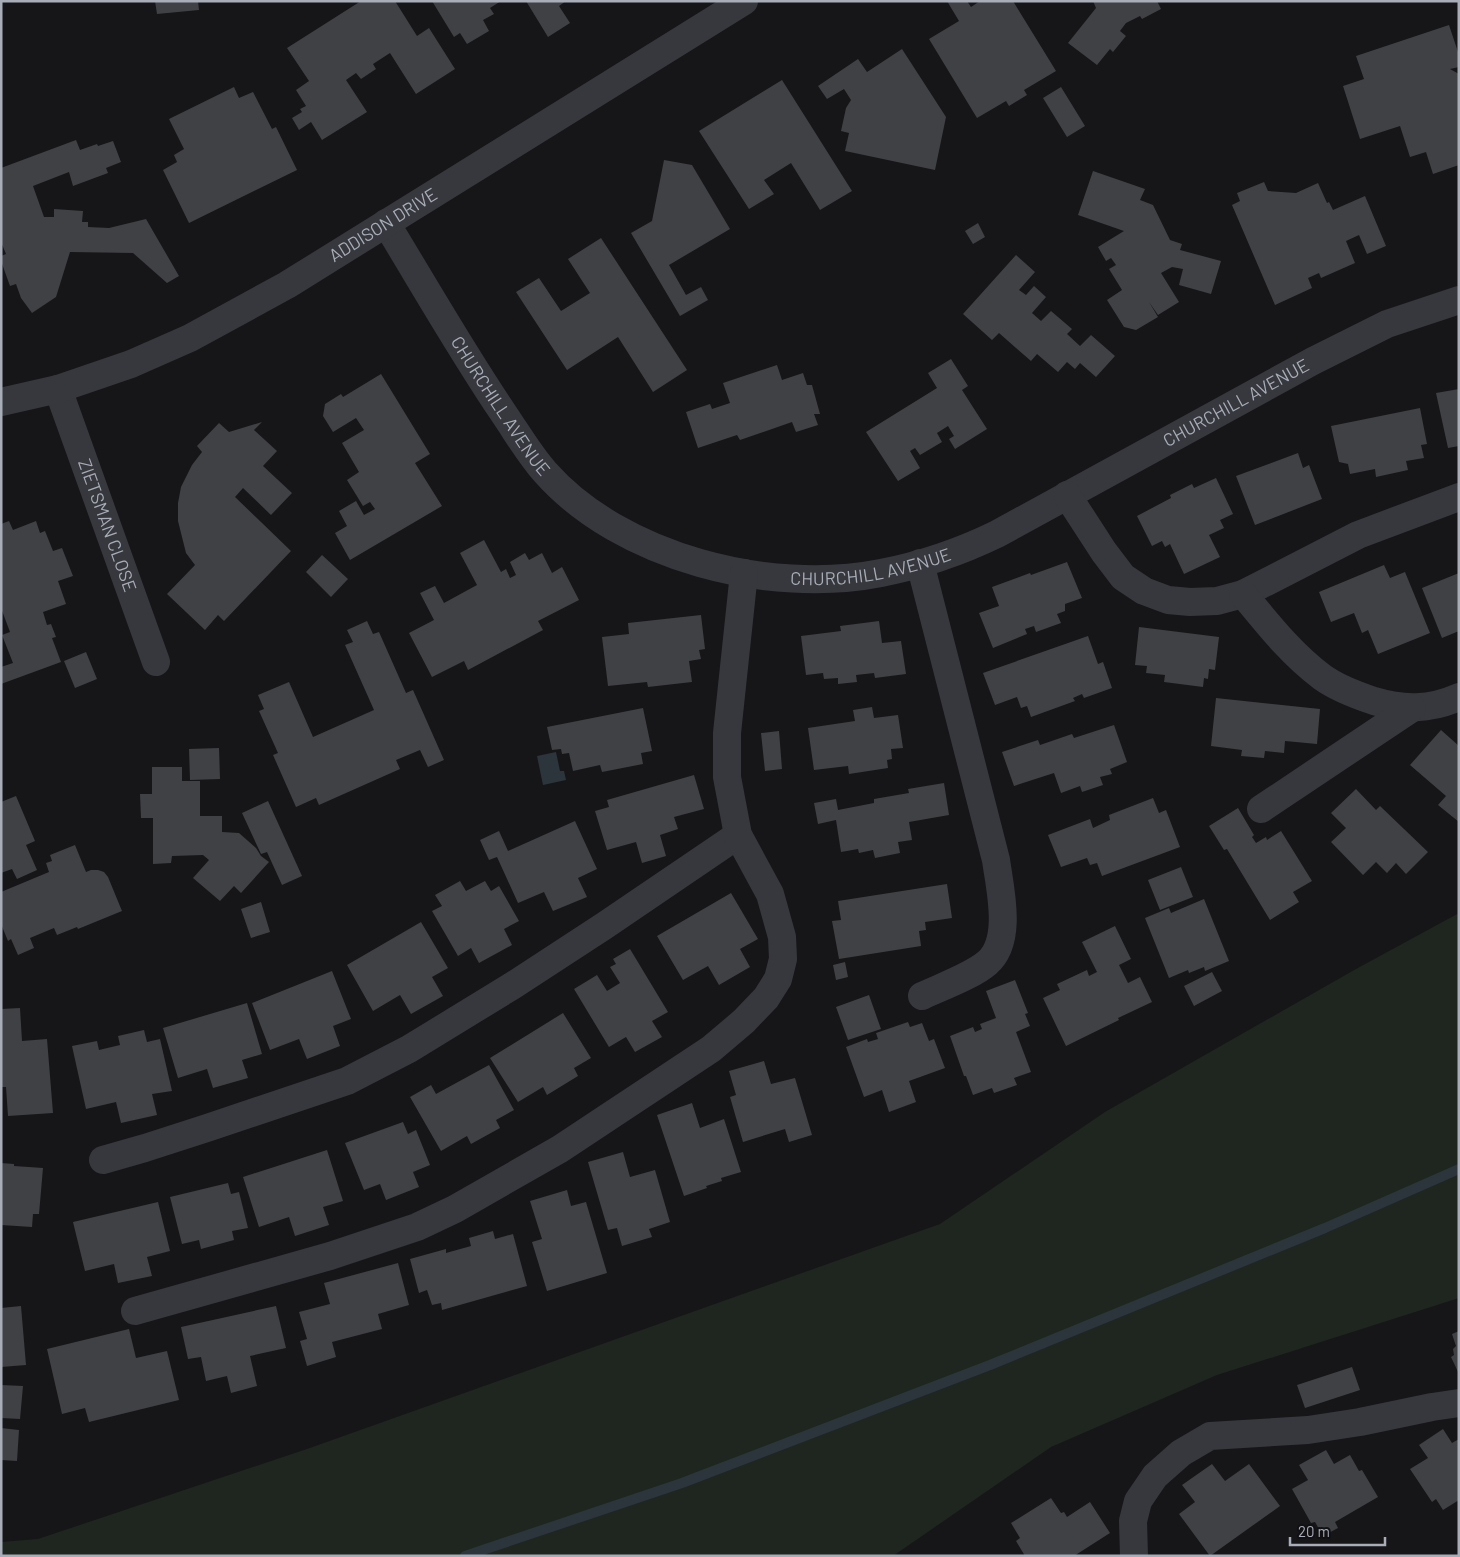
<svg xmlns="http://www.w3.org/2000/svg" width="1460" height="1557" font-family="Barlow,sans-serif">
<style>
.green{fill:#1e261f}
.water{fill:#2c353c}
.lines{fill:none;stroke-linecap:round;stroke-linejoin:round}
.stream{stroke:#2c353c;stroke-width:10}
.building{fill:#404145}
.minor{stroke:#37383d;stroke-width:28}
.labels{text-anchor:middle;stroke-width:4.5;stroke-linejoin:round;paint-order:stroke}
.street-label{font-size:18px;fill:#a8adb8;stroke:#111113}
</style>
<rect width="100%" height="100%" fill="#161618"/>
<path class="green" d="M1459,913V1298L1217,1375L1051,1447L893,1556H1V1542L38,1539L307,1449L940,1224L1105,1112L1356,969Z"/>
<path class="water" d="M556,752L560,771H564L566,780L543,785L537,756Z"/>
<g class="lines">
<path class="stream" d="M465,1556L682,1483L990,1365L1325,1228L1459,1169"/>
</g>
<path class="building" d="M155,1H198L199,10L157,14Z
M361,1H395L417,36L429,28L455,69L416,94L390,53L373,64L376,69L361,79L356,73L346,80L367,112L322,140L311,122L299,130L292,118L302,112L300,109L306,106L296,90L309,81L287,48Z
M432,1H501L490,8L494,14L483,20L489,31L467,44L460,33L454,37Z
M526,1H566L559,6L570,23L548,37Z
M947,1H967L971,7L980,1H1013L1056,71L1024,90L1027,95L1009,106L1006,101L977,118L929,39L959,21Z
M1093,1H1157L1161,9L1142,19L1140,16L1126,23L1120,31L1126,36L1113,52L1110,49L1097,65L1068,43L1096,8Z
M1449,25L1459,55V67L1450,69L1459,74V165L1433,174L1426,152L1410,157L1400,126L1360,139L1343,86L1364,79L1356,56Z
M902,49L946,117L935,170L845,151L849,133L841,131L846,108L851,100L844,89L827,99L818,86L858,59L867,72Z
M782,80L852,191L820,210L791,163L764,180L774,194L749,209L699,131Z
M234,87L239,98L253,92L272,129L276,127L297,170L189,223L163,170L177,162L174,155L184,149L169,119Z
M1061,87L1085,126L1067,137L1043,98Z
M76,140L80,150L97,144L98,146L113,141L121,162L106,168L108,173L73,186L69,172L33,186L44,217H54V209L83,211L82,222H88V227L109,228L146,219L179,276L167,283L133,253L70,252L56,297L32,313L21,298L16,284L10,286L1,261V256L6,254L1,242V168Z
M664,160L692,165L730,229L669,265L686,295L701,287L708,300L680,316L631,233L652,221Z
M1093,171L1145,189L1140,200L1153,205L1170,240L1182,244L1180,250L1221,261L1211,294L1179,285L1183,269L1172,267L1161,273L1179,302L1158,315L1149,302L1158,317L1136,330L1124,327L1107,300L1122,290L1109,269L1116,265L1111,258L1106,261L1098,247L1124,231L1078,215Z
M1264,182L1268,191L1296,193L1318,183L1327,203L1329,202L1333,210L1365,196L1386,246L1367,254L1359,235L1346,241L1355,263L1321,278L1319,273L1308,278L1312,288L1275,305L1232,205L1240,201L1237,193Z
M978,223L985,237L973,244L965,231Z
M601,238L687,370L653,392L618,337L567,370L516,292L539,278L561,311L590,293L568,259Z
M1016,255L1035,272L1019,290L1026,295L1034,286L1046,297L1032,313L1041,321L1051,311L1072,329L1067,334L1080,346L1091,335L1115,356L1096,377L1080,363L1075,369L1067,362L1058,372L1037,354L1031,361L999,333L992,340L963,314Z
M951,359L968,386L962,390L987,429L955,449L949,439L954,436L948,426L937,433L942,442L920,455L915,448L910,451L920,468L898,481L866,432L937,388L928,373Z
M777,365L782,380L803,373L807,385H812L820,414H814L818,425L796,432L792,422L740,440L737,435L698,448L686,412L710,404L712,409L730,403L723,383Z
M381,374L430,454L415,463L442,506L350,560L335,533L347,526L339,511L356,501L364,515L375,509L370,502L363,506L347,480L359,472L342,443L364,430L356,418L333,432L323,416L325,404L341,394L343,397Z
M1459,389V446L1448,448L1436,393Z
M1420,408L1427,444L1421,445L1424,458L1406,461L1408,470L1376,477L1375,469L1350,474L1348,464L1339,462L1331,426Z
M262,422L254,430L277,451L263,466L292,493L271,515L243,488L235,497L291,551L224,621L218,615L205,630L167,594L195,565L186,553L178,521V503L181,487L192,465L202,452L197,446L219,423L229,432Z
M1298,453L1303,468L1309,465L1322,499L1255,525L1236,476Z
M1216,478L1233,514L1220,520L1224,528L1209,535L1220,557L1184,574L1170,544L1165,547L1162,541L1152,546L1137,516L1171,498L1170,495L1192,484L1194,488Z
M9,521L13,530L36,521L40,533L45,531L53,551L62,548L73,576L58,581L66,604L43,612L47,625L51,624L56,637L52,638L61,662L1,684V667L13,663L2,635L10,632L1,608V524Z
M484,540L501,572L506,569L510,578L516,575L510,562L525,553L529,560L542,553L552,573L562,567L579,600L538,621L543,630L468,670L464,661L432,677L409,633L434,620L420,593L435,586L444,603L477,585L460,553Z
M322,555L348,579L331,597L306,572Z
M1067,562L1082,598L1065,604V611L1057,614L1061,623L1036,632L1034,626L1025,629L1027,634L993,648L979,613L999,606L992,587L1030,573L1031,575Z
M1384,565L1390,578L1405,572L1430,633L1378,654L1368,630L1362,633L1354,613L1331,622L1319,592Z
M1459,573V631L1442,638L1422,588Z
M701,615L705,649L699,650L701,659L689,661L692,682L648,687L647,682L608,686L602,637L629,634L628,623Z
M367,621L373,634L379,632L406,693L413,690L444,760L428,767L420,750L396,760L400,769L319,805L316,798L296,807L273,755L278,753L259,711L264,709L258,695L289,682L313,737L374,710L345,645L353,642L347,630Z
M879,621L882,643L901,641L906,674L875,678L874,673L856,675L857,682L838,684V678L824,679L823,673L806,675L801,636L841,631L840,626Z
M1139,627L1219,637L1215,670L1209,669L1208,679L1204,678L1203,687L1164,682L1165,675L1146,673L1147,666L1135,665Z
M1088,636L1098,664L1103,662L1112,688L1084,698L1082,694L1073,698L1075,701L1031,717L1027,706L1021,708L1017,697L995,705L983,673Z
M86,652L97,679L75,688L64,661Z
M1216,698L1320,709L1317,744L1285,741L1284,753L1265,751L1264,758L1241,756L1242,750L1211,746Z
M872,707L874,718L898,715L903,748L891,749L892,759L887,760L888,768L849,774L848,766L814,770L808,728L855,721L853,710Z
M643,708L652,751L641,753L643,764L602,772L600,765L573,771L569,753L562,754L561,749L552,750L547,727Z
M1114,725L1127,762L1110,769L1112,774L1100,777L1103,785L1082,792L1080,786L1061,793L1054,773L1014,786L1002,752L1038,740L1040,745L1072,734L1074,738Z
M1441,730L1459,746V822L1438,805L1446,796L1410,765Z
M779,731L782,769L765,771L761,733Z
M219,748L220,779L190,780L189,749Z
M152,767H182V781H200V816H222V832L239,833L256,848L261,856L269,862L241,893L234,886L220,901L193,878L209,860L203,855L172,856L171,863L153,864V818H141L140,794H152Z
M694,775L704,809L674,817L678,829L660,835L666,856L642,863L636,842L607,850L595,811L609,807L607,800Z
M944,783L949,815L909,822L912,840L898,842L900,853L875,858L873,850L859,853L858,849L841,852L836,820L818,824L814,803L836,799L838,810L874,803V799L909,793L908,789Z
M1356,789L1376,810L1380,806L1428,852L1406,874L1396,863L1387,873L1376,862L1363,875L1331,842L1346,828L1331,813Z
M16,796L35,841L26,845L37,870L17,879L12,869L1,873V802Z
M1153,798L1159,813L1166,810L1180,847L1102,876L1097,863L1090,865L1087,858L1061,867L1048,835L1090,819L1093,828L1110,820L1109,815Z
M268,801L302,876L282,885L267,852L261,854L242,813Z
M1238,808L1254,835L1252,837L1256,843L1266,837L1267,840L1281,831L1312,881L1293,892L1299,902L1270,920L1227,849L1224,850L1209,826Z
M575,821L597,869L578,878L587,897L553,911L544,892L518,903L497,857L489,860L480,840L499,831L508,851Z
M75,845L86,872L91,870H98L104,872L108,877L122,911L78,929L77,927L57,935L54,928L30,938L34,948L18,955L11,939L8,941L1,924V892L49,872L46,863L52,861L50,855Z
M1181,867L1193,897L1160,910L1148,880Z
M460,881L466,891L485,881L491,891L499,886L519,921L504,929L512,945L479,963L471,948L458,956L432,911L442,906L435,895Z
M947,884L952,918L925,922L926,930L919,931L921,946L839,959L832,921L841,920L838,901Z
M731,893L758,939L740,949L750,967L719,985L708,966L683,980L657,936Z
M1204,899L1229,961L1205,971L1204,967L1189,973L1188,970L1169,978L1145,918L1169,908L1171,913Z
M261,902L270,932L251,938L241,909Z
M421,922L448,968L432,977L443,996L411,1014L400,995L373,1011L347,965Z
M1115,926L1131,959L1119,965L1128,983L1140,977L1152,1002L1118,1018L1119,1020L1066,1046L1043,998L1060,990L1057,984L1087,970L1089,976L1097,972L1082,942Z
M630,949L668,1012L652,1021L662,1037L635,1052L626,1037L609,1047L574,989L597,975L607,991L620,983L610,967L616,964L613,959Z
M845,962L848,977L836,980L833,965Z
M332,971L351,1019L333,1026L340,1046L307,1059L299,1039L270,1050L252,1003Z
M1212,972L1222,991L1194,1006L1184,986Z
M1015,980L1028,1013L1025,1014L1030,1026L1016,1032L1031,1072L1014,1078L1017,1085L994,1093L992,1088L973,1095L966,1076H964L950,1036L973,1027L975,1032L982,1029L980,1024L996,1018L986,991Z
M869,995L881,1029L848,1040L836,1007Z
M247,1003L262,1054L242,1060L248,1078L213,1088L207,1069L178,1078L163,1028Z
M20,1008L22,1041L47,1039L53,1113L8,1116L6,1087H1V1009Z
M563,1013L591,1058L574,1068L578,1076L547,1095L543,1087L518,1102L490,1058Z
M908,1022L910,1027L922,1023L929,1041L934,1039L945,1068L909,1081L916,1102L889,1112L882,1090L864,1097L846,1047L867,1039L868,1042L878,1039L876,1033Z
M144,1030L147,1042L160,1039L172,1091L152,1094L157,1115L121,1123L116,1102L86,1109L72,1046L97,1041L99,1050L120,1045L118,1036Z
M764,1061L771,1084L795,1078L812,1135L789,1142L785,1129L743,1142L730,1097L736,1095L729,1071Z
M489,1065L514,1110L496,1120L500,1128L471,1144L467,1136L441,1151L410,1097L431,1085L436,1094Z
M692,1103L700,1128L724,1119L741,1172L721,1178L722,1181L706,1186L707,1188L684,1196L657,1115Z
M403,1122L408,1134L416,1130L430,1165L413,1172L419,1187L386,1200L380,1184L364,1190L345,1143Z
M327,1150L343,1201L323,1207L329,1225L295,1236L289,1217L259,1227L243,1177Z
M623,1152L630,1177L655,1170L670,1222L649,1229L652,1237L622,1246L617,1228L608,1230L588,1162Z
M1,1163L14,1164V1166L43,1168L39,1214H33L32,1227L1,1225Z
M228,1183L231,1194L239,1192L248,1228L232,1231L234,1240L201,1249L199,1240L182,1244L170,1197Z
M567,1190L571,1206L586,1202L607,1273L547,1291L532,1242L542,1239L530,1201Z
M158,1202L170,1251L147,1257L152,1276L118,1283L114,1264L85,1271L73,1222Z
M493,1231L495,1239L513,1234L527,1286L442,1310L441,1303L432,1305L427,1290L419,1293L410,1259L446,1249V1253L471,1246L469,1238Z
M398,1263L409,1305L378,1314L382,1329L332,1342L336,1357L307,1366L300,1341L307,1339L299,1312L330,1304L324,1283Z
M21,1306L26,1365L1,1367V1308Z
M276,1306L286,1348L250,1356L257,1386L231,1393L227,1376L206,1381L201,1357L188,1359L181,1327Z
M129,1329L136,1358L167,1351L179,1400L89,1422L85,1408L62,1414L47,1349Z
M1459,1331V1374L1451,1357L1454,1355L1453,1349L1456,1346L1452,1334Z
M1352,1367L1360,1390L1305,1408L1297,1385Z
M1,1385L23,1386L20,1419L1,1418Z
M1,1428L19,1430L17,1461L1,1460Z
M1443,1429L1452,1443L1459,1439V1500L1443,1510L1436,1499L1432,1502L1410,1469L1428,1458L1419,1445Z
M1326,1450L1334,1464L1350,1455L1359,1471L1362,1470L1378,1497L1335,1522L1338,1528L1323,1536L1315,1522L1311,1523L1292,1489L1308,1480L1299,1465Z
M1212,1464L1225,1481L1249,1464L1280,1506L1210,1556L1179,1514L1195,1502L1182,1485Z
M1051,1498L1061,1513L1064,1512L1067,1517L1090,1502L1110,1533L1074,1556H1025L1016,1541L1020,1538L1011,1523Z"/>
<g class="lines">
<g class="minor">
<path id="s1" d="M386,223C425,287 462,352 504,414C517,433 529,454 545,472C621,558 770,595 881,573C922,565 960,552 997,534L1313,361L1387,324L1459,300"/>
<path id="s2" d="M58,389L156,662"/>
<path id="s3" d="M1,402L58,389L131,364L190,338L287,285L744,1"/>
<path d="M1067,495L1104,552L1123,577L1144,591L1168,600L1190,602L1217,601L1243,594L1358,535L1459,497"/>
<path d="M920,563L996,860C1000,889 1013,941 987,963C972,976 941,987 922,996"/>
<path d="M1243,594C1267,623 1291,654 1322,677C1337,688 1356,695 1374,701C1404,710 1429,710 1459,697"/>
<path d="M1261,809L1412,708"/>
<path d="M103,1160L145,1148L207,1128L347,1081L409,1049L512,986L604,926L738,835"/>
<path d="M135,1311L330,1256L417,1227L455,1209L560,1149L711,1049L744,1021L766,998L778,979L783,959L782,937L770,894L738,835L727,777V733L744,573"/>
<path d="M1134,1556L1133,1521L1138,1501L1155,1476L1181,1453L1210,1436L1308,1430L1360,1422L1432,1407L1459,1403"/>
</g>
</g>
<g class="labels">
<g class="street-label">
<text dy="6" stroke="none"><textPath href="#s3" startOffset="424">ADDISON DRIVE</textPath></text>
<text dy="6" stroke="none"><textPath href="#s1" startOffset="1056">CHURCHILL AVENUE</textPath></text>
<text dy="6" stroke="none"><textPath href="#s1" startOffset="216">CHURCHILL AVENUE</textPath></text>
<text dy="6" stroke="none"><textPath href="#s2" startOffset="145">ZIETSMAN CLOSE</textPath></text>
<text dy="6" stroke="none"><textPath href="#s1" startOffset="651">CHURCHILL AVENUE</textPath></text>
</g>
</g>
<rect width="1460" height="1557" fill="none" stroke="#a8adb8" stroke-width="5"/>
<path d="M1290 1537v8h95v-8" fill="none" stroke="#a8adb8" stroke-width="2.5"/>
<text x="1298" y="1537" font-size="15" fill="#a8adb8" stroke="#111113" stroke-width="4" paint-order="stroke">20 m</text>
</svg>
